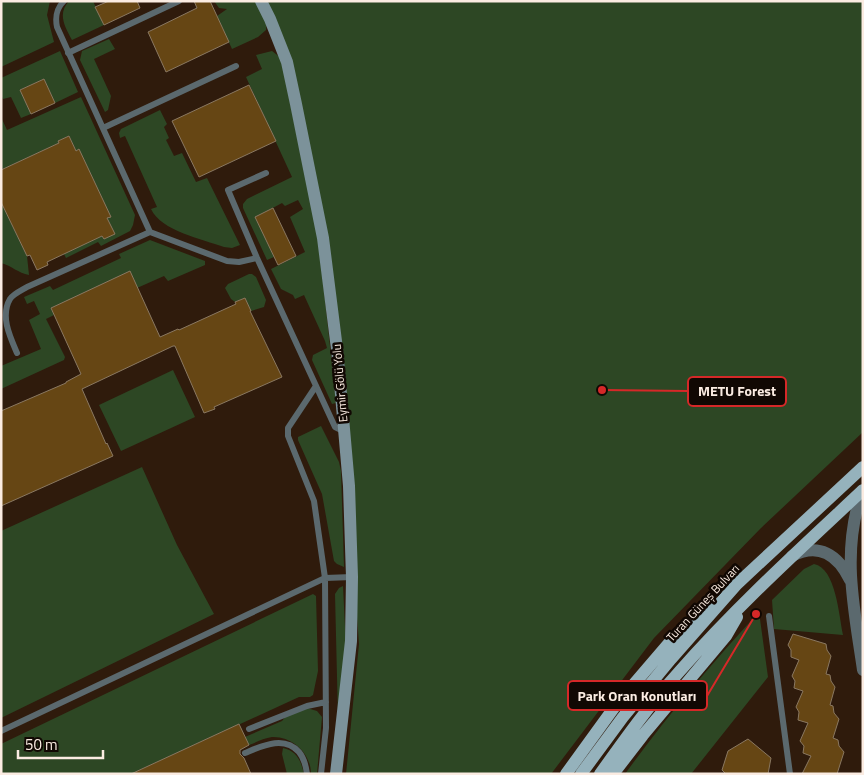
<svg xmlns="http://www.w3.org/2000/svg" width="864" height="775" font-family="'Titillium Web',sans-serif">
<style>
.green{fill:#2d4724}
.building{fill:#664614;stroke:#8a7861}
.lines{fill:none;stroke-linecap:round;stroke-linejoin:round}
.lane{stroke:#5b696e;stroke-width:6}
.street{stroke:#5b696e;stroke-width:12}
.secondary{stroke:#7c929a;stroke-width:12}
.primary{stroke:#95b2bc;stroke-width:12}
.labels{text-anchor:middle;stroke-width:5;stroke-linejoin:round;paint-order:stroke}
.street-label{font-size:12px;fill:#fbece2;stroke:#110803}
.leader{fill:none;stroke:#d62828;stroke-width:2}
.callout-dot{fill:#d62828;stroke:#110803;stroke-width:2}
.callout{fill:#110803;stroke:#d62828;stroke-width:2}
.callout-label{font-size:14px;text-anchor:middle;font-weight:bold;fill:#fbece2}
</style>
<rect width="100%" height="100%" fill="#2f1b0c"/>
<path class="green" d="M1,1H50L47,15L54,42L1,67Z
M69,1H93L104,25L72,40C65,27 57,14 69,1Z
M214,1H257L267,21L266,30L258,37L232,49L217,16L227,9L219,8Z
M261,1H863V432L761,528L654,638L551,774H346L359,644L337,349L296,104Z
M109,39L115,49L94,59L111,96L108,110L105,112L80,60L82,51Z
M60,51L78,92L55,103L44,79L20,90L31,114L21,118L11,97L3,99L1,95V78Z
M272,51L281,58L319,243L336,403L332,404L312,360L313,355L327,348L325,341L304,295L295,299L293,295L281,289L271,269L305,252L290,217L303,209L298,200L285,206L282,203L256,217L274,257L267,260L243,208V204L247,199L292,177L246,77L262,69L256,55Z
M81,97L135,215L133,225L130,231L101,246L98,242L66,258L64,254L102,236L104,239L114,234L107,218L110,217L79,150L76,151L69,136L58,141L59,143L3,169L1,167V117L7,130Z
M160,110L167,124L164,127L169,138L166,140L174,156L182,153L196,182L207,178L240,245L232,248L224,247C202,239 161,231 151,209L157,207L125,136L120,138L119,133L121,129Z
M1,202L27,256L29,275C18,273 12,266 1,263Z
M150,240L205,261V265L168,281L164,276L137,288L51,308L54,315L46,319L65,357L64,360L1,389V366L41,349L29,320L40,314L34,301L27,304L24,297L50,286L53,290L121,258L119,254Z
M249,274H252L256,277L266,300L264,307L251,311L245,298L235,302L231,299L225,288L228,284Z
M173,370L195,417L121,451L99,405Z
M321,426L339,462L341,471L344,567L337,564L334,561L322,494L298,440V437Z
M142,467L177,545L214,614L1,718V531Z
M814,564C836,568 839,616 843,635L774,629L772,600L804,569Z
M343,586L346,647L338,718L335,594L339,588Z
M313,594L316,596L318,671L313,695L310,697H299L131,774H1V744Z
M759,612L768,677L691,774H625C666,717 712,663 759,612Z
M307,708L317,711L322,717L317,774H311C311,753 292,736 272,737C264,738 257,742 249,745L245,737L282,721L286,716Z
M283,748C297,751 301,761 304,774H287L282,754Z"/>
<path class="building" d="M109,1H137L140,8L104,25L95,7Z
M194,1H210L229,42L166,72L148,32L197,8Z
M44,79L55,103L31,114L20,90Z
M249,85L276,141L199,177L172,121Z
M69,136L76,151L79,149L111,217L107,218L115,234L104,239L102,236L47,262L48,265L37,270L30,255L27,256L1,202V170L59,143L58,141Z
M273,208L296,256L278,265L255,217Z
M130,271L160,337L178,329L179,330L236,304L235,302L245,298L251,311H250L282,377L214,407L215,409L204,413L175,346H173L82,389L106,444L107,443L113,456L1,506V411L66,383V382L81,374L51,308Z
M793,634L826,644L827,650L831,656L826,674L830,675L831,681L835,687L830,705L833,706L834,713L839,719L833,738L838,740L839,746L844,752L837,774H802L811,756L803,753L804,746L800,741L808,723L798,720L799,712L796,707L803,691L794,688L795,681L792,676L799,660L791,657V650L788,645Z
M239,724L249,745L240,750V754L244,758L251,774H131Z
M748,739L771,758L768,774H726L722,770L728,751Z"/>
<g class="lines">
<path class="lane" d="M64,1C56,9 55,17 57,27L150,232L227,261L239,262L257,258
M68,53L179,1
M103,128L236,66
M266,173L228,190L257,258L335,427L343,431
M17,353C10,337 0,316 10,299C13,294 22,290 27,287L150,232
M316,386L288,428V436L314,501L325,578L326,728L321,774
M769,616L790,774
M249,729L307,706L326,702
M1,731L325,578L352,577
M245,753C262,746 284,735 299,752C304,758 306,766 307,774"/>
<path class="street" d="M862,491C841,553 854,607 863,670
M792,556C819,542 838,555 850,580"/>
<path class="secondary" d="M261,1L270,19L287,62L296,104L323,238L337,349L349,486L352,577L351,641L336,774"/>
<path class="primary" d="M566,774L616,705L670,642L707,607
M581,774L623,717L671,659L737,584L863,467
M600,774C625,739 650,704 679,672C736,607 800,549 863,490
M613,774L643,735L726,636L737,617"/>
</g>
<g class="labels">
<g class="street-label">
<text transform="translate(340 383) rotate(-95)" y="4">Eymir Gölü Yolu</text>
<text transform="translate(703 603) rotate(-47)" y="4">Turan Güneş Bulvarı</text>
</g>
</g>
<path class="leader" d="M602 390L688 391M756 614L707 696"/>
<g class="callout-dot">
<circle cx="602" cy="390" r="5"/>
<circle cx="756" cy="614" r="5"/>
</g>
<g class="callout">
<rect x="688" y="377" width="98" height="29" rx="5"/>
<rect x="568" y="681" width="139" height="29" rx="5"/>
</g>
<g class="callout-label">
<text x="737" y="396">METU Forest</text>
<text x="637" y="701">Park Oran Konutları</text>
</g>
<rect width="864" height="775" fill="none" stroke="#fbece2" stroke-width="5"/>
<path d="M18 750v8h85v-8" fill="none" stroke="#fbece2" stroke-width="2.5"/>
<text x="25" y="750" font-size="15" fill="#fbece2" stroke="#110803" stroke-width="4" paint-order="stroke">50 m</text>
</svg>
